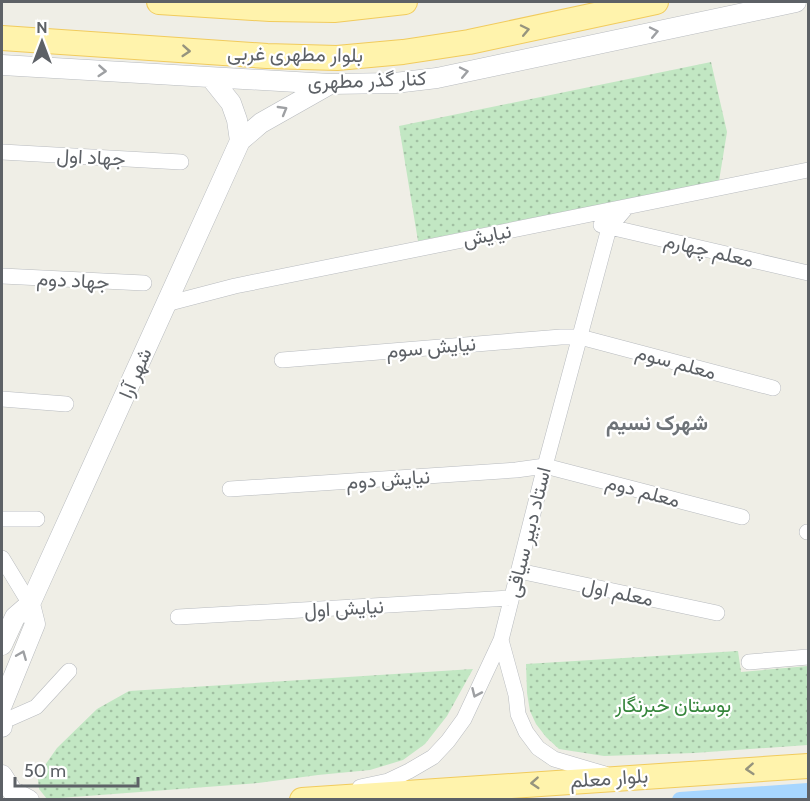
<svg xmlns="http://www.w3.org/2000/svg" width="810" height="801" font-family="Cabin,Vazirmatn,sans-serif">
<style>
.park{fill:url(#park-dots)}
.lines{fill:none;stroke-linecap:round;stroke-linejoin:round}
.canal{stroke:#a7d6fe;stroke-width:16}
.minor-casing{stroke:#b8bbbf;stroke-width:16}
.tertiary-casing{stroke:#b8bbbf;stroke-width:21}
.primary-casing{stroke:#f1cb5d;stroke-width:26}
.minor{stroke:#fff;stroke-width:15}
.tertiary{stroke:#fff;stroke-width:20}
.primary{stroke:#fff3ac;stroke-width:24}
.oneway{stroke:#96947e}
.oneway2{stroke:#9ea0a3}
.labels{text-anchor:middle;stroke-width:4.5;stroke-linejoin:round;paint-order:stroke}
.street-label{font-size:20px;fill:#5d6166;stroke:#fff}
.park-label{font-size:20px;fill:#35853b;stroke:#fff}
.neighbourhood-label{font-size:21px;font-weight:bold;fill:#6e7378;stroke:#fff}
</style>
<defs>
<pattern id="park-dots" width="8" height="8" patternUnits="userSpaceOnUse" patternTransform="scale(1.5)"><rect width="8" height="8" fill="#c2e7c3"/><path d="M2 2h.1M6 6h.1" fill="none" stroke="#a1bfa2" stroke-width="1.8" stroke-linecap="round"/></pattern>
</defs>
<rect width="100%" height="100%" fill="#efeee6"/>
<path class="park" d="M711,62L727,132L719,181L418,241L399,126Z
M738,651L741,672L808,666V745L694,753L604,756L559,749L546,737L536,724L530,711L527,693L526,664Z
M473,669L447,716L425,744L403,760L370,770L318,775L258,783L47,799L39,789L38,779L43,768L57,748L97,709L129,691Z"/>
<g class="lines">
<path class="canal" d="M680,800L808,791"/>
<defs>
<path id="minor" d="M2,152L181,162
M601,225L808,273
M2,276L144,283
M166,304L235,286L808,170
M282,360L561,337H580L773,388
M2,399L66,404
M230,489L516,470L545,466L742,517
M2,519H37
M807,532H808
M2,558L30,604
M519,571L717,613
M178,617L511,598
M749,662L808,657
M2,722L36,707L69,671
M605,774L554,759L538,748L526,732L518,714L516,695L501,640L545,466L609,228L626,208
M360,787L388,781L409,771L433,757L448,741L464,719L501,640"/>
<path id="tertiary" d="M2,65L330,84L395,83L437,78L796,2
M211,78L231,103L237,120L240,141
M2,645L15,617L30,604L240,141L261,123L330,84
M2,705L35,624L30,604
M2,715V727
M2,775L12,791L29,800"/>
<path id="primary" d="M159,2L270,9L334,10L405,2
M2,38L267,56L337,58L403,52L469,42L656,2
M302,800L808,766"/>
</defs>
<use href="#minor" class="minor-casing"/>
<use href="#tertiary" class="tertiary-casing"/>
<use href="#primary" class="primary-casing"/>
<use href="#minor" class="minor"/>
<use href="#tertiary" class="tertiary"/>
<use href="#primary" class="primary"/>
</g>
<defs><path id="oneway-chevron" d="M-2-3.5L2.5 0L-2 3.5" fill="none" stroke-width="1.6" stroke-linecap="round" stroke-linejoin="round" transform="scale(1.5)"/></defs>
<g class="oneway">
<use href="#oneway-chevron" transform="translate(525 30) rotate(-12)"/>
<use href="#oneway-chevron" transform="translate(186 51) rotate(4)"/>
<use href="#oneway-chevron" transform="translate(750 769) rotate(176)"/>
<use href="#oneway-chevron" transform="translate(535 783) rotate(176)"/>
</g>
<g class="oneway2">
<use href="#oneway-chevron" transform="translate(654 32) rotate(-12)"/>
<use href="#oneway-chevron" transform="translate(102 71) rotate(4)"/>
<use href="#oneway-chevron" transform="translate(464 72) rotate(-12)"/>
<use href="#oneway-chevron" transform="translate(283 110) rotate(-30)"/>
<use href="#oneway-chevron" transform="translate(22 655) rotate(-68)"/>
<use href="#oneway-chevron" transform="translate(476 693) rotate(114)"/>
</g>
<g class="labels">
<g class="street-label">
<text transform="translate(295 54) rotate(1)" y="7">بلوار مطهری غربی</text>
<text transform="translate(367 80) rotate(-2)" y="7">کنار گذر مطهری</text>
<text transform="translate(91 157) rotate(3)" y="7">جهاد اول</text>
<text transform="translate(487 235) rotate(-11)" y="7">نيايش</text>
<text transform="translate(709 250) rotate(13)" y="7">معلم چهارم</text>
<text transform="translate(73 280) rotate(3)" y="7">جهاد دوم</text>
<text transform="translate(431 347) rotate(-5)" y="7">نیایش سوم</text>
<text transform="translate(676 362) rotate(15)" y="7">معلم سوم</text>
<text transform="translate(135 373) rotate(-66)" y="7">شهر آرا</text>
<text transform="translate(388 479) rotate(-4)" y="7">نیایش دوم</text>
<text transform="translate(643 491) rotate(15)" y="7">معلم دوم</text>
<text transform="translate(528 532) rotate(-76)" y="7">استاد دبیر سیاقی</text>
<text transform="translate(618 592) rotate(12)" y="7">معلم اول</text>
<text transform="translate(344 608) rotate(-3)" y="7">نیایش اول</text>
<text transform="translate(609 778) rotate(-4)" y="7">بلوار معلم</text>
</g>
<g class="park-label">
<text x="673" y="712">بوستان خبرنگار</text>
</g>
<g class="neighbourhood-label">
<text x="657" y="430">شهرک نسیم</text>
</g>
</g>
<rect width="810" height="801" fill="none" stroke="#5d6166" stroke-width="6"/>
<g transform="translate(42 42)" stroke="#ffffff" stroke-width="4.5" paint-order="stroke">
<path d="M0-4.5L10 22L0 15L-10 22Z" fill="#5d6166"/>
<text y="-9" font-size="16" font-weight="bold" text-anchor="middle" fill="#5d6166">N</text>
</g>
<path d="M15 777v9h123v-9" fill="none" stroke="#5d6166" stroke-width="3"/>
<text x="24" y="777" font-size="18" fill="#5d6166" stroke="#ffffff" stroke-width="4.5" paint-order="stroke">50 m</text>
</svg>
